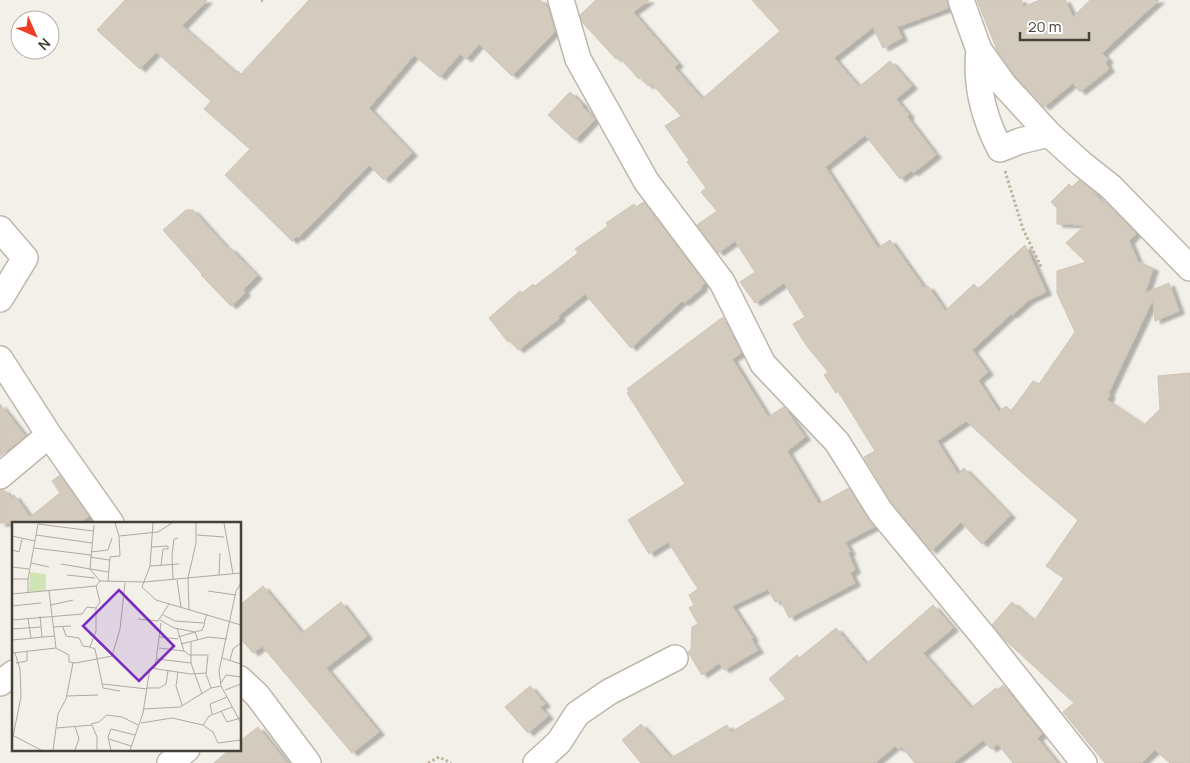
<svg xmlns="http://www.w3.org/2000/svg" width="1190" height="763" font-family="Manrope,sans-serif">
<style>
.building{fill:#d4cbbf;stroke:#cfc3b3;filter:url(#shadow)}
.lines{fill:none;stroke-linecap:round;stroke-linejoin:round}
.minor-casing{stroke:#beb7ac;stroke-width:28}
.path{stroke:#bfb29e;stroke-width:3;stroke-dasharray:2.5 2.5;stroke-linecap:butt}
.minor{stroke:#fff;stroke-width:25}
.inset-road{fill:none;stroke:#aeaaa2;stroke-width:1}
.view{fill:#7b2cbf;fill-opacity:0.15;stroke:#7b2cbf;stroke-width:2.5}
.inset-edge{fill:none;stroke:#464038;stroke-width:2.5}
</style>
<defs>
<filter id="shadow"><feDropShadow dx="5.5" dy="3" stdDeviation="1" flood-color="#0004"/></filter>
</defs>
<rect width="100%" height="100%" fill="#f3f0e9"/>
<path class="building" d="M125,0H207L182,26L236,73L238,71L241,74L309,0H540L548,8L555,31L512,76L479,44L466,59L460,54L440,77L414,55L369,108L412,153L384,180L369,165L312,224L298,238L297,236L292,241L225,175L250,149L204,109L211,101L156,52L140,69L97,30Z
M596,0H649L633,12L678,64L674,67L702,99L780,31L752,0H947L948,8L897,27L902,38L883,48L873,27L834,58L859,87L890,61L912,86L896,99L909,115L907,117L936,155L913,173L911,171L900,179L865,135L825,167L878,248L890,240L924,288L928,286L945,311L974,284L978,289L1025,245L1046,292L1029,300L1012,315L1011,314L972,350L988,372L978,380L999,412L1006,406L1011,411L1033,381L1039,384L1075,332L1057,293V271L1086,262L1066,243L1085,225L1057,224V208L1051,202L1069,184L1072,187L1079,180L1097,195L1096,196L1116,213L1136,233L1129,241L1138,262L1153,268L1145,293L1169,283L1179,311L1155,321L1153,299L1108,394L1110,395L1107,400L1144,425L1160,409L1158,376L1190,373V763H1170L1155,750L1141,763H1105L1063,712L1074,703L1004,639L992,625L1012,602L1034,621L1064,578L1046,566L1078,520L1027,477L966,421L937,441L958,474L964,468L1010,515L982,544L961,522L931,551L892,503L864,457L875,451L838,391L836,393L824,375L828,372L806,345L793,324L805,317L784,283L755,303L740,282L755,272L735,241L718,253L697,225L717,211L701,192L706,188L687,162L689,160L665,126L681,116L651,83L648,86L640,77L639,79L618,56L616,59L583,23L580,15Z
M977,0H1021L1023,7L1040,0H1065L1073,17L1090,0H1159L1102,53L1108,60L1105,62L1109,69L1080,92L1073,83L1044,107L1015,76L997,50Z
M570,92L583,105L582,106L595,119L575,140L548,115Z
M644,202L705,283L701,286L702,288L684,303L682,301L631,348L585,294L558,316L560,318L518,350L510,340L508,342L489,318L520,291L522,293L533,284L535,286L578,253L575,249L608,226L606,223L634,204L636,207Z
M186,210H193L228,249L230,248L257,276L243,290L245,293L231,306L201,275L202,274L163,230Z
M723,317L741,353L732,359L768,417L784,407L805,437L787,451L819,504L849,488L874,527L845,542L850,552L848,553L855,570L850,573L855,583L789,618L781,601L775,602L768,589L732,606L753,638L751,639L758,650L724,670L719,663L702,675L688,652L691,650L692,627L698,624L689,608L694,605L689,595L698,589L668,542L649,554L628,520L685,484L627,393L629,392L627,389Z
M0,404L25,436L0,456Z
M60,475L89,516L79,523H0V490H4L11,498L14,495L30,517L60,493L52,481Z
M263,586L302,633L341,602L367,636L326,668L379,732L352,753L262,646L253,653L240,638V605Z
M933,605L953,628L923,653L971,708L996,688L997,690L1003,685L1042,734L1037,738L1057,763H1013L998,744L991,749L983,740L953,763H915L901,746L899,749L895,746L875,763H641L622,740L641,724L671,758L727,725L731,732L786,699L769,679L797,655L799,658L836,628L866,664Z
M530,686L545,704L540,707L548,716L528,733L505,707Z
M258,727L287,763H214L230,749H240V741Z"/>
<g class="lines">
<defs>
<path id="minor" d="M561,0L578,59L646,181L722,282L763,364L837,442L880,511L984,637L1084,763
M961,0L979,50L1004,85L1049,134L1082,164L1111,187L1190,268
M979,50C975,85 984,118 1000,149L1020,141L1049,134
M0,229L25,258L0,299
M0,359L49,435L111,523
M0,476L49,435
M240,679L257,695L308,763
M0,683L14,673
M170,763L187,749
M536,763L559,742L577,714L609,692L675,658"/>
</defs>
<use href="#minor" class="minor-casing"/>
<path class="path" d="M261,0L263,1
M1005,171L1023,229L1042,269
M428,763L439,757L451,763"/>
<use href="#minor" class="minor"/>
</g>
<g transform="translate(12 522)">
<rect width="229" height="229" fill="#f3f0e9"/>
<path d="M18,50L34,52V68L17,70Z" fill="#d1e5b4"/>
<path class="inset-road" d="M141,1L138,44L130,65L144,78L229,103M212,1L221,52M82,3L78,47L88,59L132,60L229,51M24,13L80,21M185,13L212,15M0,14L23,19M107,14L146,10L160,1M139,25L156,24V27H151L149,44M22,26L79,33M0,28L7,30L10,17M79,30L96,28L100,16M78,35L97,38M19,41L37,45M49,42L96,50M138,44L167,42M0,45L17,47M55,53L83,56M207,53L208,31M0,57H16M161,57L160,33L162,17L166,16M165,58L169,85M96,59L98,35L108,34L107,14L103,1M229,61L224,69L207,149L209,164L229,201M84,64L88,80L84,86V109L78,125L83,127L91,166L108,169M37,69L44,126M196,69L224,73M16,71V57L26,2L81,9M0,72L84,64L88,59M39,83L61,78M0,84L29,81M177,88L176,56L184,21V1M151,93L163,99L192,101L195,92M28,94L30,115M16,96L19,116M126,97L146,99L157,82M0,98L70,92L75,85L84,86M148,98L162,106L183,110L186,118M41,105L59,104M51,105L54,114L67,116L71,124L78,125M165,106L172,129M0,107L29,105M147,115L166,117M166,115L190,108L193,101M0,118L42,114M169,122L197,115L215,117M147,126L172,129L177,133H196L194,152L199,166M0,131L44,126L57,133V140L64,141L100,134L108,107L113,61M210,136L229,142M145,137L179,141L190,172M218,138L221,127L229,121M4,141L15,139V130M179,141V120M143,146L149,101M166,150L164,164L170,183M209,161L214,153L229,155M91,162L135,167M135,166H147L154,162L156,149M213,168L229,162M54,174L86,173M132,187L168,185L199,166L209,164M209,189L215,200L229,196M200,192L198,182L215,175M129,201L160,196L191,203L201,210L206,221L229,218M79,202L87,200L95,193L110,195L126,203M191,203L197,194L220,185M63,204L67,217L63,228M45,206L80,203L85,215V228M0,213L29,228M97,217L119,224M0,219L9,175L8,147L3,131M41,228L46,192L54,177L61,141M99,228L96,215L99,207L123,213M118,228L131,191L138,146L179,152L194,151"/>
<path class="view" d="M107,68L162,124L127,159L71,104Z"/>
<rect width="229" height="229" class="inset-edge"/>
</g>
<g transform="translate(35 35) rotate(135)"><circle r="24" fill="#ffffff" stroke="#b5b3af"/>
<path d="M0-4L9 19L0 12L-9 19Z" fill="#ec3e27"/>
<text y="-8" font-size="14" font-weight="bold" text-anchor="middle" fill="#464038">N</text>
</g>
<path d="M1020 32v8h69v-8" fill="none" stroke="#464038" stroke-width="2.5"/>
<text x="1028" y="32" font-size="15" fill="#464038" stroke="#ffffff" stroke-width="4" paint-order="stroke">20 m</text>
</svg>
